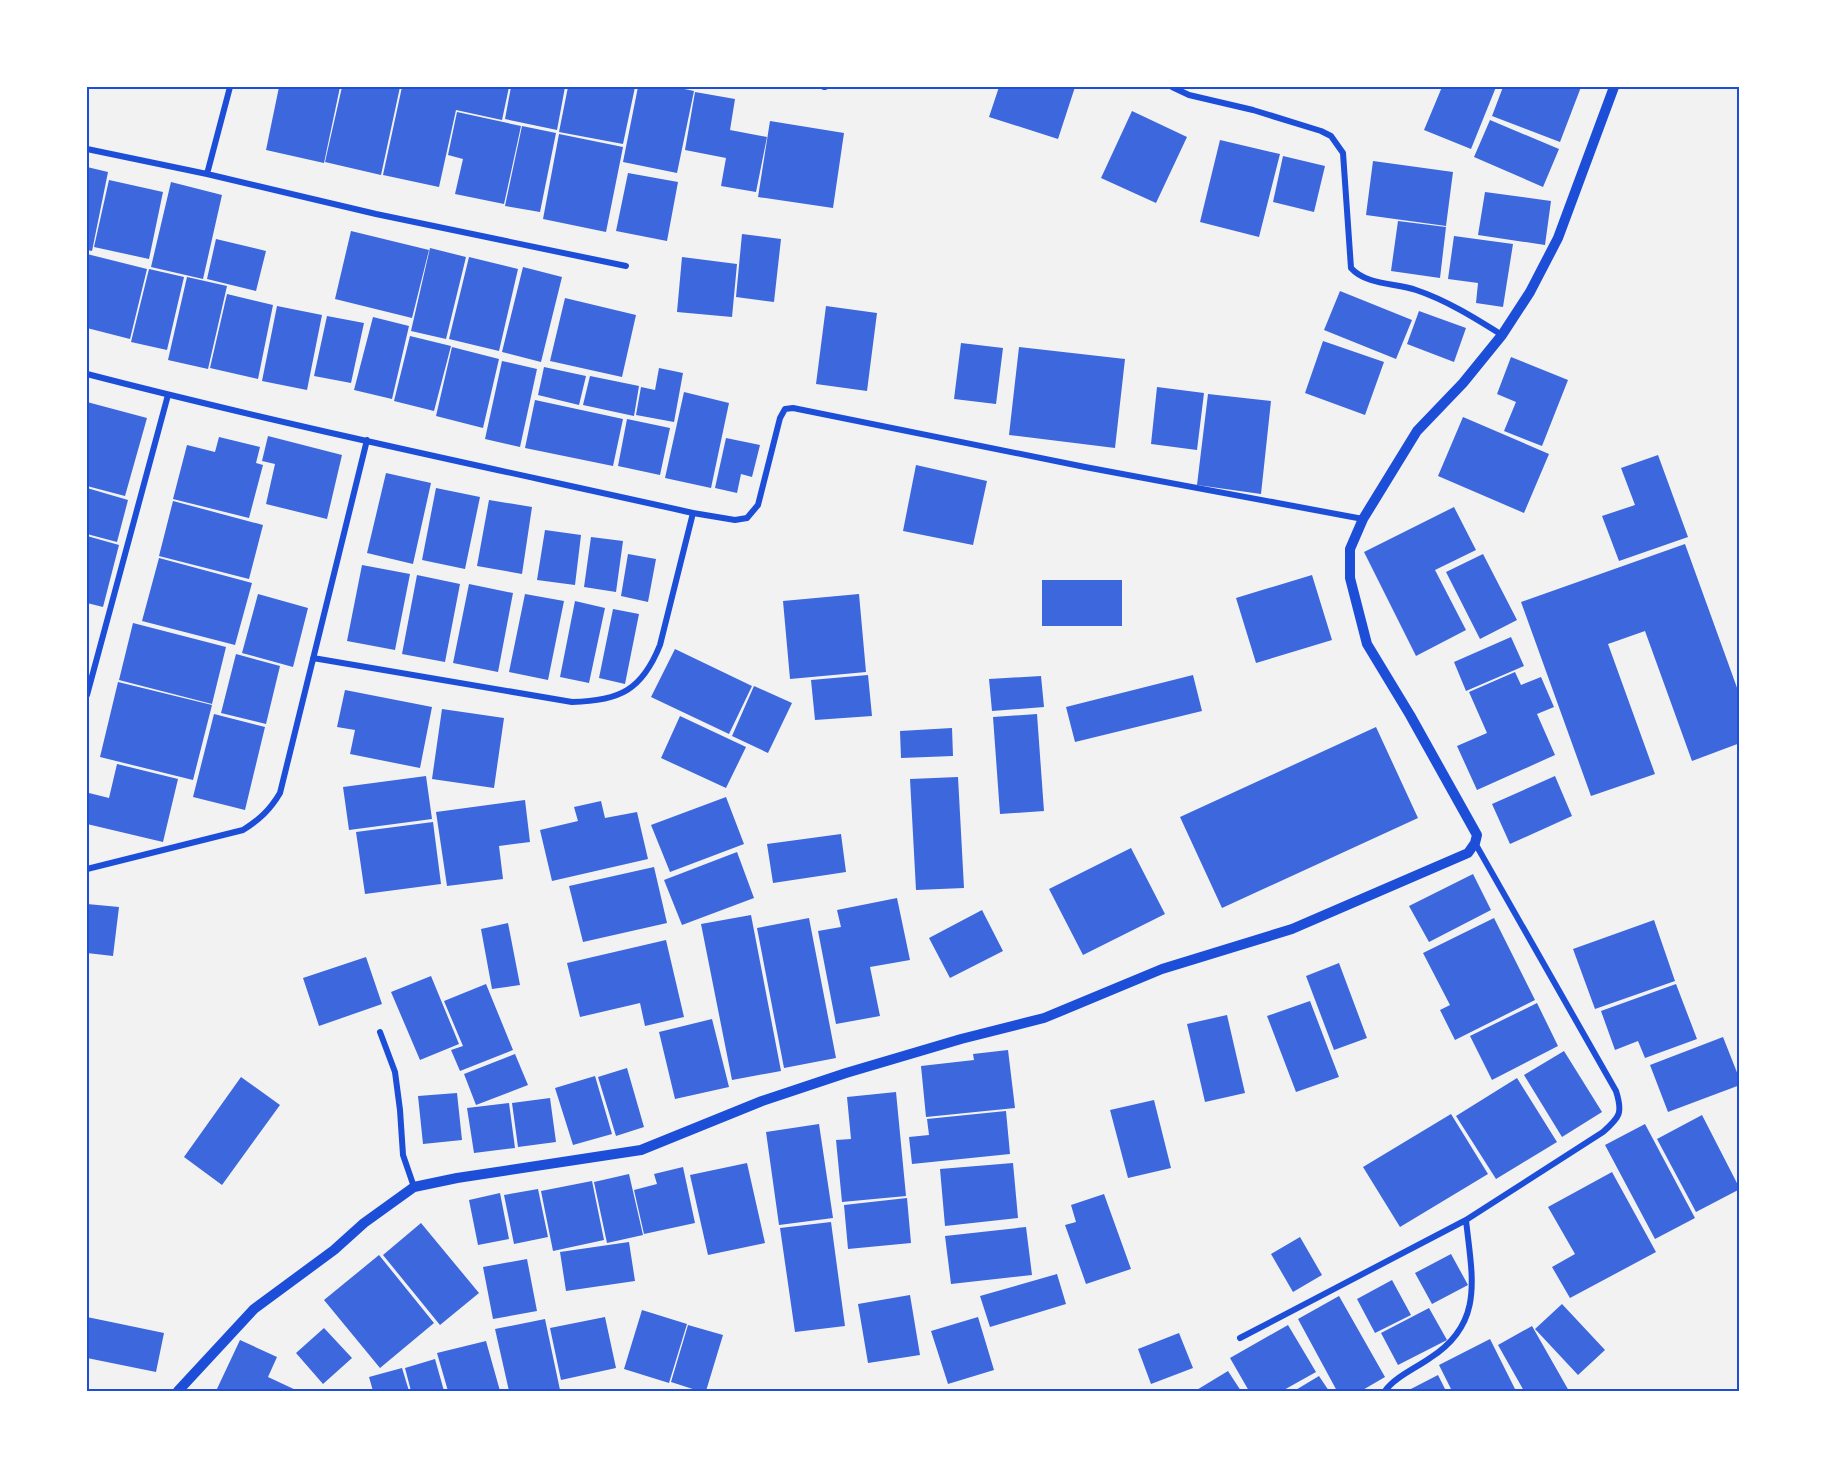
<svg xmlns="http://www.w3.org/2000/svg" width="1827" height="1478" font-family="'Space Grotesk',sans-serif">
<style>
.building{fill:#3d67dc}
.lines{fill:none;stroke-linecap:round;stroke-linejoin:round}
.minor{stroke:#1d4ed8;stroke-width:6}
.tertiary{stroke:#1d4ed8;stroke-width:10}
.neatline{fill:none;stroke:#1d4ed8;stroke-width:2}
</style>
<rect width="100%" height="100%" fill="#f2f2f2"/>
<path class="building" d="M279,87H340L324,163L266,150Z
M342,87H400L381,175L325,162Z
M402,87H509L502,120L456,110L439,187L383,175Z
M511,87H565L557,130L505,119Z
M568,87H635L623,144L559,132Z
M638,87H675L694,91L677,173L623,162Z
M999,87H1075L1058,139L989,117Z
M1442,87H1496L1471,149L1424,130Z
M1503,87H1581L1560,142L1492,116Z
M695,92L735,99L730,130L767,137L756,192L721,186L726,158L685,150Z
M1132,111L1187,137L1156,203L1101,178Z
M457,112L521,126L504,204L455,194L463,159L448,155Z
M1490,120L1559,149L1543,187L1474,157Z
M770,121L844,133L833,208L758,197Z
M522,126L556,133L540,212L505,206Z
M559,134L623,147L606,232L543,219Z
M1220,140L1280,154L1259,237L1200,222Z
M1283,156L1325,166L1314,212L1273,202Z
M1373,161L1453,172L1446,226L1366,215Z
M87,167L108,172L92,251L87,250Z
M628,173L678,182L667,241L616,231Z
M109,180L163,192L149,259L94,247Z
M171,182L222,195L203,279L151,267Z
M1485,192L1551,201L1545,245L1478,235Z
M1398,221L1446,227L1440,278L1391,271Z
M351,231L429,250L412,318L335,299Z
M742,234L781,239L774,302L736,297Z
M1454,236L1513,244L1503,307L1476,303L1478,283L1448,279Z
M216,239L266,251L256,291L207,279Z
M430,248L466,257L446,339L411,331Z
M87,254L147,269L130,339L87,328Z
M469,257L518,269L499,351L449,339Z
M682,257L737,264L732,317L677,312Z
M523,267L562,277L541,362L502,352Z
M149,269L184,277L167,350L131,342Z
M187,277L227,286L208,369L168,360Z
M1340,291L1412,320L1396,359L1324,330Z
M227,294L273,305L258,379L210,368Z
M565,298L636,315L622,377L550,361Z
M277,306L322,315L307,390L262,381Z
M826,306L877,313L867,391L816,384Z
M1419,311L1466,328L1454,362L1407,344Z
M327,316L364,323L351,383L314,376Z
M373,317L409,326L392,399L354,390Z
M410,336L451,346L434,411L394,401Z
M1323,341L1384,362L1365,415L1305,393Z
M961,343L1003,348L996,404L954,399Z
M452,347L499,359L483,428L436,416Z
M1019,347L1125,359L1115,448L1009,435Z
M1511,357L1568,380L1542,446L1504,431L1516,402L1497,394Z
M502,361L537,369L520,447L485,439Z
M544,367L586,376L579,405L538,395Z
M659,368L683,373L674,422L636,415L641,387L655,390Z
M590,376L639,386L634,416L583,405Z
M1157,387L1204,393L1197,450L1151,444Z
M684,392L729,403L711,488L665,478Z
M1208,394L1271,401L1261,494L1197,485Z
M535,400L623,419L613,466L525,448Z
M87,402L147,418L125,496L87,486Z
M1463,417L1549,454L1524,513L1438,476Z
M627,419L670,428L660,475L618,466Z
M268,436L342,455L327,519L266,504L275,464L262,461Z
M219,437L260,447L256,463L263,465L249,518L173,499L187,445L215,452Z
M726,438L760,445L752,477L741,474L737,493L715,488Z
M1658,455L1688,537L1619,561L1602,516L1635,505L1621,468Z
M916,465L987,481L973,545L903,531Z
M386,473L431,483L413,564L367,553Z
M87,488L128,500L117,542L87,534Z
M436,488L480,497L465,569L422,560Z
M489,500L532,507L522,574L477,566Z
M173,501L263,525L249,579L159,556Z
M1454,507L1476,550L1435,570L1466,630L1416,656L1364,552Z
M545,530L581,535L575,585L537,580Z
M87,536L119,545L103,607L87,603Z
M591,537L623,541L616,592L584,587Z
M1685,544L1740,696V743L1692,761L1645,631L1608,644L1655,774L1591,796L1521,602Z
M628,554L656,559L648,602L621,596Z
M1483,554L1517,620L1480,639L1446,572Z
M159,558L252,583L235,645L142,621Z
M362,565L410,574L395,650L347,641Z
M417,575L460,584L445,662L402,654Z
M1312,575L1332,640L1256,663L1236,598Z
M1042,580H1122V626H1042Z
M469,584L513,593L498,672L453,663Z
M258,594L308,608L293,667L242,653Z
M525,594L564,601L548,680L509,672Z
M859,594L866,672L790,679L783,601Z
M575,601L605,608L589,683L560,677Z
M613,609L639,614L625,684L599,678Z
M133,623L226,647L212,704L119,680Z
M1511,637L1524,666L1466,691L1454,662Z
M675,649L752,686L729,734L651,697Z
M236,654L280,666L266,724L221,713Z
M1515,672L1521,685L1541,677L1554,707L1537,714L1555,755L1477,790L1457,746L1487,733L1469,692Z
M868,675L872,716L815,720L811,680Z
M1193,675L1202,711L1075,742L1066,707Z
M1041,676L1044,707L992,711L989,679Z
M118,682L212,705L193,780L100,757Z
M754,686L792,703L768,753L732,736Z
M345,690L432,707L420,768L350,754L355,730L337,727Z
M442,709L504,718L494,788L432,779Z
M214,714L265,727L245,810L193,797Z
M1037,714L1044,811L1000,814L993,717Z
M680,716L746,747L726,788L661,758Z
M1376,727L1418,818L1222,908L1180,817Z
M952,728L953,756L901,758L900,731Z
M117,764L178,779L163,842L87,824L89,793L109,798Z
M426,776L432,819L349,830L343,787Z
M1555,776L1572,816L1510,844L1492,804Z
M958,777L964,888L916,890L910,779Z
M726,797L744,844L670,872L651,825Z
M525,800L530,842L499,846L503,879L447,886L436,812Z
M601,801L605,818L637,812L648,859L552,881L540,830L578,821L574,807Z
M433,822L441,884L365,894L356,832Z
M841,834L846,872L773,883L767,844Z
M1131,848L1165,914L1083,955L1049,889Z
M737,852L754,898L682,925L664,880Z
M654,867L667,923L583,942L569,886Z
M1473,874L1491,910L1429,942L1409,906Z
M897,898L910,960L870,967L880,1016L836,1024L818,931L841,927L837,910Z
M87,904L119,907L113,956L87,953Z
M982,910L1003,951L950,978L929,938Z
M751,915L781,1071L732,1080L701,924Z
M809,918L836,1058L784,1068L757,928Z
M1494,918L1535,1000L1455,1040L1440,1010L1450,1005L1423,953Z
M1654,920L1675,981L1595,1009L1573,949Z
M508,923L520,985L492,989L481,929Z
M666,940L684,1017L645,1026L640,1003L580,1017L567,963Z
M366,957L382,1004L319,1026L303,978Z
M1339,963L1367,1038L1334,1050L1306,976Z
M431,976L459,1044L420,1060L391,992Z
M486,984L513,1050L460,1071L451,1050L463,1046L444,1001Z
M1676,984L1697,1039L1645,1058L1638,1041L1615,1050L1601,1011Z
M1310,1001L1339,1077L1296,1092L1267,1016Z
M1537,1003L1558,1046L1492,1080L1470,1036Z
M1227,1015L1245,1093L1205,1102L1187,1024Z
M712,1019L729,1087L675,1099L659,1032Z
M1723,1037L1740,1080V1085L1668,1112L1650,1065Z
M1008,1050L1015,1108L926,1117L921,1066L974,1060L973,1054Z
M1564,1051L1602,1112L1562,1137L1524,1075Z
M515,1054L528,1085L476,1105L464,1074Z
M627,1068L644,1127L616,1136L598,1077Z
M595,1076L612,1134L573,1145L555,1088Z
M241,1077L280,1105L222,1185L184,1157Z
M1517,1078L1557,1142L1496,1179L1456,1116Z
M896,1092L906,1196L842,1202L836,1140L851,1139L847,1097Z
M457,1093L462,1140L423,1144L418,1096Z
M550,1098L556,1142L518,1147L512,1103Z
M1154,1100L1171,1168L1128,1178L1110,1110Z
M509,1103L515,1148L474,1153L467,1108Z
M1006,1111L1010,1154L912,1164L909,1137L929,1135L927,1119Z
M1451,1114L1488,1174L1400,1227L1363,1167Z
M1702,1115L1740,1189L1696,1212L1657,1139Z
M819,1124L833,1218L779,1225L766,1132Z
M1645,1124L1695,1218L1655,1239L1605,1145Z
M747,1163L765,1243L708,1255L690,1175Z
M1013,1163L1018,1218L945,1226L940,1169Z
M683,1167L695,1223L644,1234L634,1190L657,1184L654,1174Z
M1612,1172L1656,1252L1570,1298L1552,1267L1575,1254L1548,1207Z
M629,1174L643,1235L607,1243L594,1182Z
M592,1181L604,1240L553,1251L541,1191Z
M538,1189L548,1237L514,1244L504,1195Z
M500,1193L509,1239L478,1245L469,1200Z
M1104,1194L1131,1269L1086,1284L1065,1225L1076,1222L1071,1205Z
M907,1198L911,1243L848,1249L844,1205Z
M831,1222L845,1326L795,1332L780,1228Z
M421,1223L479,1293L440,1325L383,1255Z
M1026,1227L1032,1275L951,1284L945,1236Z
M1300,1237L1322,1275L1293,1292L1271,1254Z
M629,1242L635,1281L566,1291L560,1252Z
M1451,1254L1468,1285L1432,1304L1415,1273Z
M379,1255L434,1323L380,1368L324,1300Z
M527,1259L537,1311L493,1319L483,1267Z
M1057,1274L1066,1304L990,1327L980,1296Z
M1392,1280L1411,1315L1375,1333L1357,1299Z
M910,1295L920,1355L868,1363L858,1304Z
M1339,1296L1385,1377L1361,1391H1337L1298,1319Z
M1562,1304L1605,1350L1578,1375L1535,1329Z
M1429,1308L1447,1340L1398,1365L1381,1333Z
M642,1310L687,1324L669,1383L624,1369Z
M87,1317L164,1333L156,1372L87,1358Z
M605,1317L616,1368L561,1380L550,1328Z
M978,1317L994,1370L948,1384L931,1331Z
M545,1319L560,1390L509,1391L495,1329Z
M688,1325L723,1335L706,1391H699L671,1382Z
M1288,1325L1316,1372L1282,1391H1249L1230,1358Z
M1532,1326L1569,1391H1524L1498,1345Z
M324,1328L352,1358L323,1384L296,1353Z
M1179,1333L1193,1368L1151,1384L1138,1349Z
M1490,1339L1516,1391H1452L1439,1365Z
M240,1340L277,1357L268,1377L298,1391H216Z
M486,1341L500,1391H448L437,1353Z
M435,1359L444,1391H411L405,1368Z
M402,1368L409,1391H373L369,1377Z
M1228,1371L1241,1391H1195Z
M1438,1375L1446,1391H1407Z
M1319,1376L1329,1391H1294Z"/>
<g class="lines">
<path class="minor" d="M824,87H825
M1172,87L1189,95L1253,110L1321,131L1331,136L1343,153L1351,268C1366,285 1395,283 1416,290C1446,300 1475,318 1502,335
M87,149L207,174L376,214L626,266
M207,174L230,87
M87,374C288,426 491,468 693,513L735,520L747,518L758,505L780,418L785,409L793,408L1085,467L1363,519
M313,658L572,702C620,701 642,690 660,645L693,513
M87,695L168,395
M87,869L243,830C259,820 270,810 280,793L367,440
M380,1032L395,1072L400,1110L403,1155L414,1187
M1240,1338L1466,1220L1603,1132C1620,1117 1623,1113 1616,1091L1475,843
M1385,1391C1395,1377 1416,1368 1430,1358C1485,1323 1472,1277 1466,1220"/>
<path class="tertiary" d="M178,1391L254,1309L334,1250L364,1223L414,1187L457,1178L641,1150L762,1101L846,1073L961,1039L1044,1018L1162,969L1292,929L1468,853L1475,843L1477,835L1410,715L1367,644L1350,578V549L1363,519L1417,431L1463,383L1502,335L1530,292L1558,238L1614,87"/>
</g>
<rect width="1827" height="1478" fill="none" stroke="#ffffff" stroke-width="177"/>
<rect x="88" y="88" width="1650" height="1302" class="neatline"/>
</svg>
